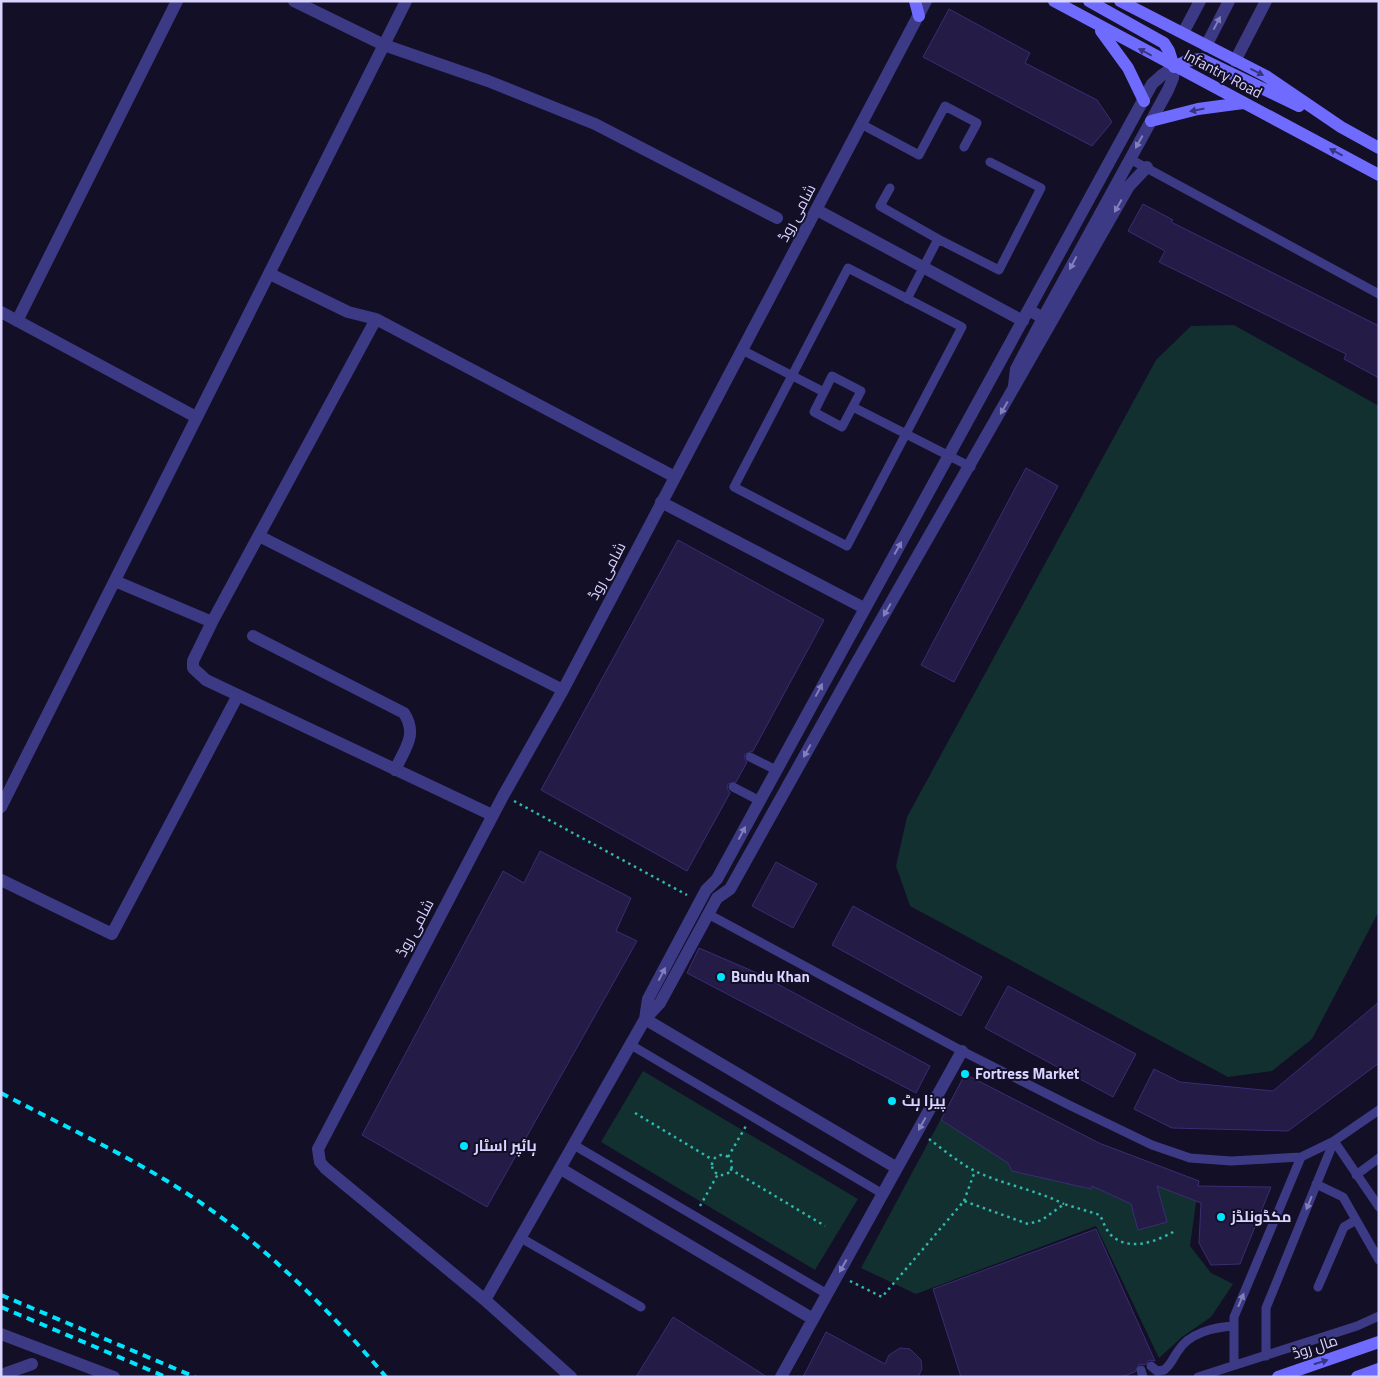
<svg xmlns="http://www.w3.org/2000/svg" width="1380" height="1378" font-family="'Titillium Web',Cairo,sans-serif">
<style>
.green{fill:#12302f}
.building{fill:#241b47;stroke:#3b2d73}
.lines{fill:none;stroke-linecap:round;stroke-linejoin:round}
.path{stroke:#2fb8b0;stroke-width:2.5;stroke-dasharray:2.5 4;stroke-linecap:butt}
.service{stroke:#3d3a85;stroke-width:9}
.minor{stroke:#3d3a85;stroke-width:12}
.secondary{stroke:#6f6bff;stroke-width:12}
.rail{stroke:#00e5ff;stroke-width:4;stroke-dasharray:8 6;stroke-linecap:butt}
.oneway{fill:#837fbc}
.oneway2{fill:#38347d}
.poi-dot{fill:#00e5ff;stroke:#130f26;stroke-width:2}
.labels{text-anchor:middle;stroke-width:4;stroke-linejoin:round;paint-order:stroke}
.street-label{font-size:15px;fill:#d9d4ff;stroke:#130f26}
.poi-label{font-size:15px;font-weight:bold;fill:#d9d4ff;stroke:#130f26;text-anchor:start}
</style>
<rect width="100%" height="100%" fill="#130f26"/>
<path class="green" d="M1234,325L1379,406V911L1312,1039L1272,1071L1228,1077L910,906L896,866L907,817L1156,360L1191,326Z
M643,1071L858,1199L815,1270L601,1142Z
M965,1074L1099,1143L1199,1181L1190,1246L1211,1273L1233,1284L1211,1317L1182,1337L1159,1358L1096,1226L916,1294L861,1268Z"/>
<path class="building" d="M949,9L1030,53L1025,63L1097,100L1112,122L1092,146L923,57Z
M1143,204L1173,220L1171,222L1379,326V378L1344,359L1346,354L1159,262L1165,251L1128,231Z
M1026,468L1058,486L954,682L921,665Z
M678,540L824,620L753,751L745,754L744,758L747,762L736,782L728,784L727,788L730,793L687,871L541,790Z
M540,851L631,898L616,931L637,941L487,1207L362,1135L503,871L524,883Z
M776,862L817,884L793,928L752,906Z
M853,906L982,977L961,1016L832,945Z
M699,948L757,973L930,1066L916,1093L687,973Z
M1008,986L1136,1054L1113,1097L985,1028Z
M1379,1002V1063L1288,1131L1172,1128L1134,1109L1154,1069L1180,1082L1273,1091Z
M965,1074L1099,1143L1199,1181L1198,1186L1271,1187L1240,1264L1211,1265L1199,1243L1201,1203L1157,1186L1167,1222L1138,1230L1131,1204L1092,1186L1091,1189L1012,1171L1008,1163L941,1120Z
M1096,1229L1155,1361L1149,1360L1145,1365L1139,1364L1135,1372L1121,1377H961L933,1289Z
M673,1317L767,1377H636Z
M826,1332L885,1364L889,1355L900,1348L910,1349L921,1360L922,1369L918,1377H803Z"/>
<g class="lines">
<path class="path" d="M514,801L687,895
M635,1113L713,1160
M929,1139C944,1150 960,1164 977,1172C1005,1185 1036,1190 1064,1204
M712 1165a10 10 0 1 1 20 0a10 10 0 1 1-20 0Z
M728,1157L746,1126
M730,1169L825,1226
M964,1201L975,1171
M700,1206L718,1174
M850,1281L882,1297L964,1201L1028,1224L1042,1220L1064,1204L1100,1215C1103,1221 1106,1231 1112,1236C1131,1252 1157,1241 1175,1231"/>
<path class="service" d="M863,125L919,155L945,106L977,123L964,147
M1130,159L1379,294
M890,188L880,206L938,239
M848,268L962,327L847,546L734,487Z
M907,299L938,239L999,270L1041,188L990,162
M742,350L824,392
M832,376L861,391L842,427L814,412Z
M853,407L971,467
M750,757L776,770
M733,787L760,801
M708,914L962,1051L1069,1105L1152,1145L1190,1158L1231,1161L1301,1157L1334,1141L1379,1110
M631,1045L883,1194
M1334,1141L1379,1207
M574,1145L827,1294
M1356,1175L1379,1158
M1316,1184L1343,1197L1379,1260
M521,1238L641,1307
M1318,1287L1344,1227L1356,1220
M1266,1356V1308L1334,1141
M1234,1365V1317L1301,1157
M1151,1366L1157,1371L1164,1370C1171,1365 1173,1358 1178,1351C1189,1333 1214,1327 1234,1326
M1141,1370L1143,1377
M1198,1377L1357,1326L1379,1316"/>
<path class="minor" d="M294,1L384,45L488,81L595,124L777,218
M1183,33L1200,1
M1206,46L1229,1
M1235,61L1266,1
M817,210L1023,321
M270,274L348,312L376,319
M1029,310L1043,318L1168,90L1173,78L1174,67
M1,312L196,417
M17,321L177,1
M1014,386L1016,369L1043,318
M661,502L864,608
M259,536L563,690
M115,581L212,622L193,661V668L206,680L492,815
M212,622L376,319L675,477
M253,636L404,713C418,735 405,748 395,770
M1,807L406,1
M1,880L112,934L238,695
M645,1019L648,999L706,890L717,879L1152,84L1162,75L1174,67
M645,1019L897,1168
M561,1169L813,1319
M485,1300L645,1019L660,1003L717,898L730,889L853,669L1129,186L1147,167
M1,1334L114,1377
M1,1375L32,1364
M571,1377L485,1300L325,1168L320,1162L318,1149L503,796L563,690L926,1
M781,1377L962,1051"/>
<path class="secondary" d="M915,1L919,16
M1054,1L1379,175
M1089,1L1164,43L1169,51L1174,67L1186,61L1201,59L1299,106
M1120,1L1266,76L1341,127L1379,148
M1101,31L1128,68L1144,101
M1151,121L1198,109L1243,103
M1278,1377L1379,1342
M1357,1377L1379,1369"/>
<path class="rail" d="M1,1093C69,1129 141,1161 204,1205C272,1252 333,1314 386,1377
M1,1295L195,1377
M1,1307L166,1377"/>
</g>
<defs><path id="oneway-solid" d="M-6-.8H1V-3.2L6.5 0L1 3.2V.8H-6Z" transform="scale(1.25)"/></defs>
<g class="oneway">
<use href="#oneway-solid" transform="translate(1217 23) rotate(-62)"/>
<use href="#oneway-solid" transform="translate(1139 142) rotate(119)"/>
<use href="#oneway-solid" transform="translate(1118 206) rotate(119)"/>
<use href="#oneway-solid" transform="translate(1073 263) rotate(118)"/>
<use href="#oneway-solid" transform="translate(1004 408) rotate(120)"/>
<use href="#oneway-solid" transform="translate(898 548) rotate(-61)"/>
<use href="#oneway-solid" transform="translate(887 610) rotate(120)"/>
<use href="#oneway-solid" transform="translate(819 690) rotate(-62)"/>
<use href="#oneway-solid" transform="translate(807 751) rotate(119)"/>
<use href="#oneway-solid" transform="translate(742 833) rotate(-62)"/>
<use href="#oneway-solid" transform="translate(662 974) rotate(-62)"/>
<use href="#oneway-solid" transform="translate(922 1124) rotate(119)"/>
<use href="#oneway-solid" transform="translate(1309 1203) rotate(112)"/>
<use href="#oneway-solid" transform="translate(843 1266) rotate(119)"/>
<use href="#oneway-solid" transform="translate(1241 1300) rotate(-67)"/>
</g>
<g class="oneway2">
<use href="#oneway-solid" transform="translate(1145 52) rotate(-152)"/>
<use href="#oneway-solid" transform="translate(1257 72) rotate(27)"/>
<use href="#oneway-solid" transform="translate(1197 110) rotate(169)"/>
<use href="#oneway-solid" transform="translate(1336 152) rotate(-152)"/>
<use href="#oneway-solid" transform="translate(1321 1362) rotate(-18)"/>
</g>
<g class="poi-dot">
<circle cx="721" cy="977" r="5"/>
<circle cx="965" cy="1074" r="5"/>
<circle cx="892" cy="1101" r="5"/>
<circle cx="464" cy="1146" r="5"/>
<circle cx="1221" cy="1217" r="5"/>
</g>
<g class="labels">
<g class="street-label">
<text transform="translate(1223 74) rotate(28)" y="5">Infantry Road</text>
<text transform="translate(797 213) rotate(-62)" y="5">شامی روڈ</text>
<text transform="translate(607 571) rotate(-62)" y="5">شامی روڈ</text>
<text transform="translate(415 928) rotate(-62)" y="5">شامی روڈ</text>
<text transform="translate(1315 1347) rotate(-18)" y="5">مال روڈ</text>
</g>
<g class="poi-label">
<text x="731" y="982">Bundu Khan</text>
<text x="975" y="1079">Fortress Market</text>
<text x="902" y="1106">پیزا ہٹ</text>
<text x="474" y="1151">ہائپر اسٹار</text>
<text x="1231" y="1222">مکڈونلڈز</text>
</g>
</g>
<rect width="1380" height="1378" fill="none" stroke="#d9d4ff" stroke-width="5"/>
</svg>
